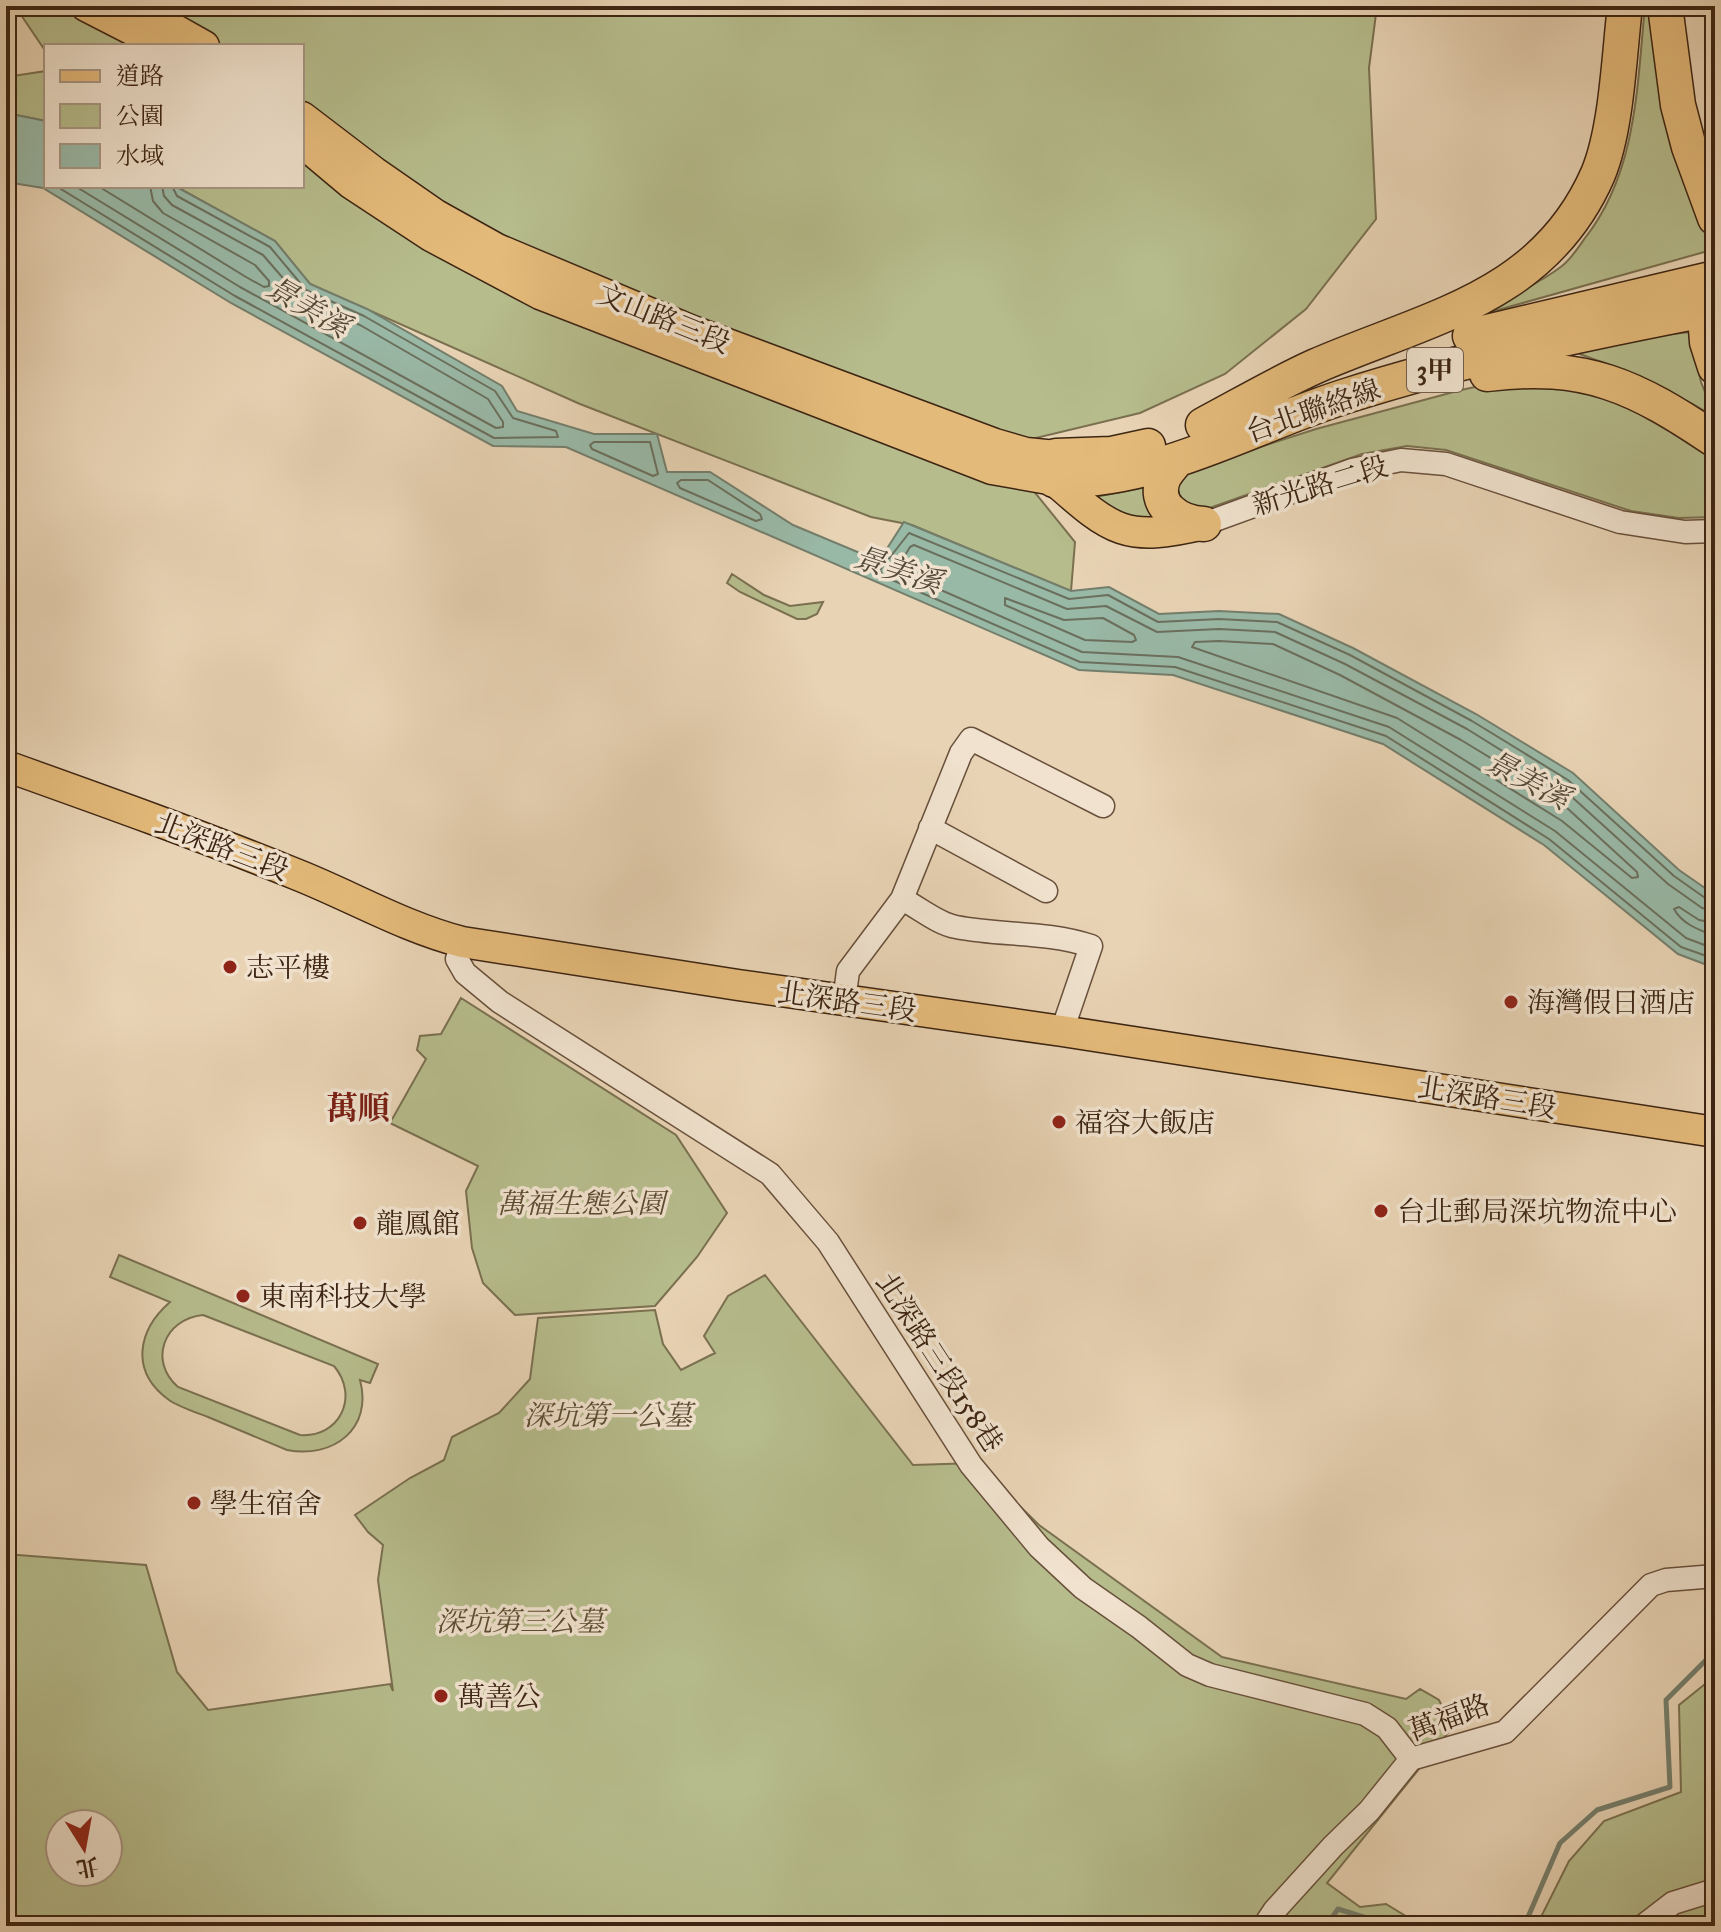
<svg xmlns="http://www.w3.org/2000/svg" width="1721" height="1932" font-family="'IM FELL Great Primer','Noto Serif TC',serif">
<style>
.green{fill:#b6bc8c;stroke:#7a7050;stroke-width:2;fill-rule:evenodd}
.water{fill:#99b9a7;stroke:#747e6c;stroke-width:2}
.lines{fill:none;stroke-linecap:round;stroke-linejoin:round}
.shore{stroke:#6b6f5d;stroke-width:2}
.stream{stroke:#747e6c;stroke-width:5}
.minor-casing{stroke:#68503b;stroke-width:25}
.major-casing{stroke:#3d2513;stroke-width:33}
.highway-casing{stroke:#3d2513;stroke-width:37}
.minor{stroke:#f0e2ce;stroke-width:22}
.major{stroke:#e4ba7a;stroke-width:30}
.highway{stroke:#e4ba7a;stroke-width:34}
.poi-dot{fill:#8f2418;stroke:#f0e2ce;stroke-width:3}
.labels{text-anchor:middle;stroke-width:7;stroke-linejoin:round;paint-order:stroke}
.shield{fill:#f0e2ce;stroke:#735e4b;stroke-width:2}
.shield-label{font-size:26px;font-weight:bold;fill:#3d2513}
.street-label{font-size:28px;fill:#3d2513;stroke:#f0e2ce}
.poi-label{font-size:28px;fill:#3d2513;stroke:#f0e2ce;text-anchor:start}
.park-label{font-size:28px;font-style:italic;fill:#5b4b31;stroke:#f0e2ce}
.water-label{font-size:30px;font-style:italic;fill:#544a38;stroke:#f0e2ce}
.quarter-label{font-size:32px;font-weight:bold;fill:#7a1f14;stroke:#f0e2ce}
</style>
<rect width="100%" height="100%" fill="#e8d3b4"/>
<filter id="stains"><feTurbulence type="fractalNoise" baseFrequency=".0025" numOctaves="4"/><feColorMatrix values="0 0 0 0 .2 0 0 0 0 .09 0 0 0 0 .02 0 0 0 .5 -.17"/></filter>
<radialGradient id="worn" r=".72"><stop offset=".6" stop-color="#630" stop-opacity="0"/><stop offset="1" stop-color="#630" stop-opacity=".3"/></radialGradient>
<path class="green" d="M15,6H1377L1369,68L1376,219L1306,309L1225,374L1140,413L998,447L1075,542L1071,591L912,525L871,517L580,404L310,284L275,241L175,186H302V46H46V52Z
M1645,6H1655L1693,195L1715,249L1448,324C1485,305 1528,292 1562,266C1571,259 1578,248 1585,238C1637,172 1637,86 1645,6Z
M46,71V121L6,113V77Z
M1690,332L1701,382L1715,417C1663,386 1617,366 1559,347Z
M1529,382L1619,398L1715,454V517L1679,518L1631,511L1446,450L1407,446L1362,454L1201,511L1181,503L1176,485L1184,475L1235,455L1316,429L1461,390L1489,384Z
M1151,486L1161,521L1116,514L1095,497Z
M732,574L764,595L790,606L823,602L817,614L806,619H797L740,592L727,583Z
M461,998L676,1135L727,1213L697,1257L655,1306L515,1315L483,1283L472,1248L466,1191L478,1166L390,1123L426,1059L417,1050L420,1036L441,1034Z
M119,1255L378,1364L370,1383L360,1380C373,1428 334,1459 287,1450C261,1439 234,1428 208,1417C195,1412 179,1407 169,1400C129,1371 138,1330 170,1302L110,1277ZM203,1315L334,1366C360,1397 339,1438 300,1435L178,1387C148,1361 164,1319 203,1315Z
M765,1275L913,1465L976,1463L1039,1525L1222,1657L1406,1699L1420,1689L1439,1700L1452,1728L1327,1883L1360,1907L1386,1904L1422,1926H6V1554L146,1565L177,1672L208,1710L390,1684L393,1691L378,1580L383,1545L368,1532L355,1515L410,1478L444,1460L452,1437L499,1413L530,1379L538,1318L655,1310L663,1344L681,1370L715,1353L704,1336L728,1296ZM60,1824H108V1872H60Z
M1715,1676V1926H1529L1539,1921L1569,1861L1604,1821L1681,1792L1679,1705Z"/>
<path class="water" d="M6,113L46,121V186H175L275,241L310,284L367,309L502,386L517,411L594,434H657L667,472H710L793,525L879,561L904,522L1071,591L1109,587L1159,614L1219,611L1279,614L1353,648L1476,714L1573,773L1679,870L1715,895V968L1678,954L1544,845L1383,744L1173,675L1079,670L566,447L493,446L231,303L43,188L6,182Z"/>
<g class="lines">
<path class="shore" d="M56,186L235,296L494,438L558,437L556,431L513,418L495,391L364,316L306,290L270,247L177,196L172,186
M75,186L240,287L496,428L503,427V422L488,399L360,325L301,299L263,255L172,205L164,196L162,186
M98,186L246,277L264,287L269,286V281L255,265L163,213L153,201L150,186
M594,442H650L658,474L653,476L592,449L590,445Z
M681,480H708L760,514L762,519L756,521L680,488L677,483Z
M1005,598L1064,620L1103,618L1134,635L1136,640L1132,642L1085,640L1005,605Z
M1219,641L1273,644L1340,675L1461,740L1555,797L1637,872L1638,877L1632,878L1562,821L1397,718L1192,647L1195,642Z
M1715,901L1708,900L1674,876L1568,780L1472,721L1350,655L1277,622L1219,619L1158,622L1108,595L1069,599L909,533L880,570L883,576L1080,662L1175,667L1386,736L1549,839L1681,947L1715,959
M1715,911L1702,908L1668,884L1562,788L1467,729L1345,664L1275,632L1219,629L1157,632L1106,606L1067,609L914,545L910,547L898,567L900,572L1082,652L1178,657L1389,727L1555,831L1686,938L1715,949
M1715,923L1699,920L1679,907L1674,909C1682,924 1699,930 1715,936"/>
<path class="stream" d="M1326,1926L1338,1909L1392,1926
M1513,1926L1528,1917L1560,1843L1597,1810L1670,1787L1666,1700L1715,1651"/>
<defs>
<path id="minor" d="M1204,524L1352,470L1401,460L1446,464L1620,522L1685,532L1715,531
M930,828L1046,891
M902,899C918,907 938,924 956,927C1001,936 1046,931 1091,946L1062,1031
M462,942L457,959L465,973L500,1002L770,1174L828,1242L971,1465L1039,1547L1083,1588L1139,1627L1187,1665L1210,1675L1365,1714L1387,1728L1411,1759
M844,1001L848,971L902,899L961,753L971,739L1103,806
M1264,1926L1274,1911L1333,1846L1369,1811L1411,1759L1505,1732L1651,1585L1666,1580L1715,1576
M1643,1926L1673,1903L1715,1890"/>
<path id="major" d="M86,6L164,46
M133,6L204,46
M302,117L374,172L436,215L497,249L690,330L995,444L1026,453L1056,456L1054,478
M302,142L352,184L431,236L540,294L992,469L1054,480
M1054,480C1112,531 1125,543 1204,524
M6,766C104,801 202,836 298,875C353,897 404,927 462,942L738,985L1062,1031L1715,1132"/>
<path id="highway" d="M1665,6L1678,105L1689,147L1715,218
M1703,289L1707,342L1715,367
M1470,336L1715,278
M1487,374C1586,362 1635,386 1715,440
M1203,425C1241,405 1278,383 1316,366C1429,317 1544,298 1598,174C1617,128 1619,56 1625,6
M1056,456L1111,454L1148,446
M1176,461C1172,466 1167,471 1164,477C1151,505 1179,523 1204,524
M1054,480C1157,483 1247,428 1343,397C1465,358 1590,332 1715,308"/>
</defs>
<use href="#minor" class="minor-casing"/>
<use href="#major" class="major-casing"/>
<use href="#highway" class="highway-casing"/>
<use href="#minor" class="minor"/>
<use href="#major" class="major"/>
<use href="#highway" class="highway"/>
</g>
<g class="poi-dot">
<circle cx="230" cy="967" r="8"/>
<circle cx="1511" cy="1002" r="8"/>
<circle cx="1059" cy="1122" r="8"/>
<circle cx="1381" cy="1211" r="8"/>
<circle cx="360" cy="1223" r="8"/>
<circle cx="243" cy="1296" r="8"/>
<circle cx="194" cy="1503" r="8"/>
<circle cx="441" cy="1696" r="8"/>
</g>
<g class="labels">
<rect class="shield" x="1407" y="348" width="56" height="44" rx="6"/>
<g class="shield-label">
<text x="1435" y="379">3甲</text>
</g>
<g class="street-label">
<text transform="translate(664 318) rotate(22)" y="10">文山路三段</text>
<text transform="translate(1313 410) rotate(-19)" y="10">台北聯絡線</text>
<text transform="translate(1320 485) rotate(-17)" y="10">新光路二段</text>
<text transform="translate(222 846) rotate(21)" y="10">北深路三段</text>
<text transform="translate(847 1001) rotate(8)" y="10">北深路三段</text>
<text transform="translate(1487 1097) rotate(9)" y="10">北深路三段</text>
<text transform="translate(940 1362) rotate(57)" y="10">北深路三段158巷</text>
<text transform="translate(1449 1717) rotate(-20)" y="10">萬福路</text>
</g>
<g class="poi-label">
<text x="246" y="977">志平樓</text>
<text x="1527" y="1012">海灣假日酒店</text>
<text x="1075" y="1132">福容大飯店</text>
<text x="1397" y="1221">台北郵局深坑物流中心</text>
<text x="376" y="1233">龍鳳館</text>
<text x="259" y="1306">東南科技大學</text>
<text x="210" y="1513">學生宿舍</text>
<text x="457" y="1706">萬善公</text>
</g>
<g class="park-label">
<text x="581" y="1213">萬福生態公園</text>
<text x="608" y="1425">深坑第一公墓</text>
<text x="520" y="1631">深坑第三公墓</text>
</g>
<g class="water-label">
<text transform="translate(308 307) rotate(30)" y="10">景美溪</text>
<text transform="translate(898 570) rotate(18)" y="10">景美溪</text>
<text transform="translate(1528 780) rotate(28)" y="10">景美溪</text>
</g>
<g class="quarter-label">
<text x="358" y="1119">萬順</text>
</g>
</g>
<rect width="1721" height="1932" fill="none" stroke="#e8d3b4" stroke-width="32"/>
<rect x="8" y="8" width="1705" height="1916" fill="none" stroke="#3d2513" stroke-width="4"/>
<rect x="16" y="16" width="1689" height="1900" fill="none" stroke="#3d2513" stroke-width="2"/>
<rect x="44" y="44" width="260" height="144" fill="#f0e2ce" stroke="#a89683" stroke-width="2"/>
<rect x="60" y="70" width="40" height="12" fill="#e4ba7a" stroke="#a89683" stroke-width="2"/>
<text x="116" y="84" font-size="24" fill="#3d2513">道路</text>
<rect x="60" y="104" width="40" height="24" fill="#b6bc8c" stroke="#a89683" stroke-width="2"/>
<text x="116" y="124" font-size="24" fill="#3d2513">公園</text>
<rect x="60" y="144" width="40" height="24" fill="#99b9a7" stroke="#a89683" stroke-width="2"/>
<text x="116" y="164" font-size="24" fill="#3d2513">水域</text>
<g transform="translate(84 1848) rotate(169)"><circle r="38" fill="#f0e2ce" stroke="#a89683" stroke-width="2"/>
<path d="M0-6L14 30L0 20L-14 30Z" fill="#8f2418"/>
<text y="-12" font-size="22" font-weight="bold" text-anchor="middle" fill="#3d2513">北</text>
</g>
<rect width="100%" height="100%" filter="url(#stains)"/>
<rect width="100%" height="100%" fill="url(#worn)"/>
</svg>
